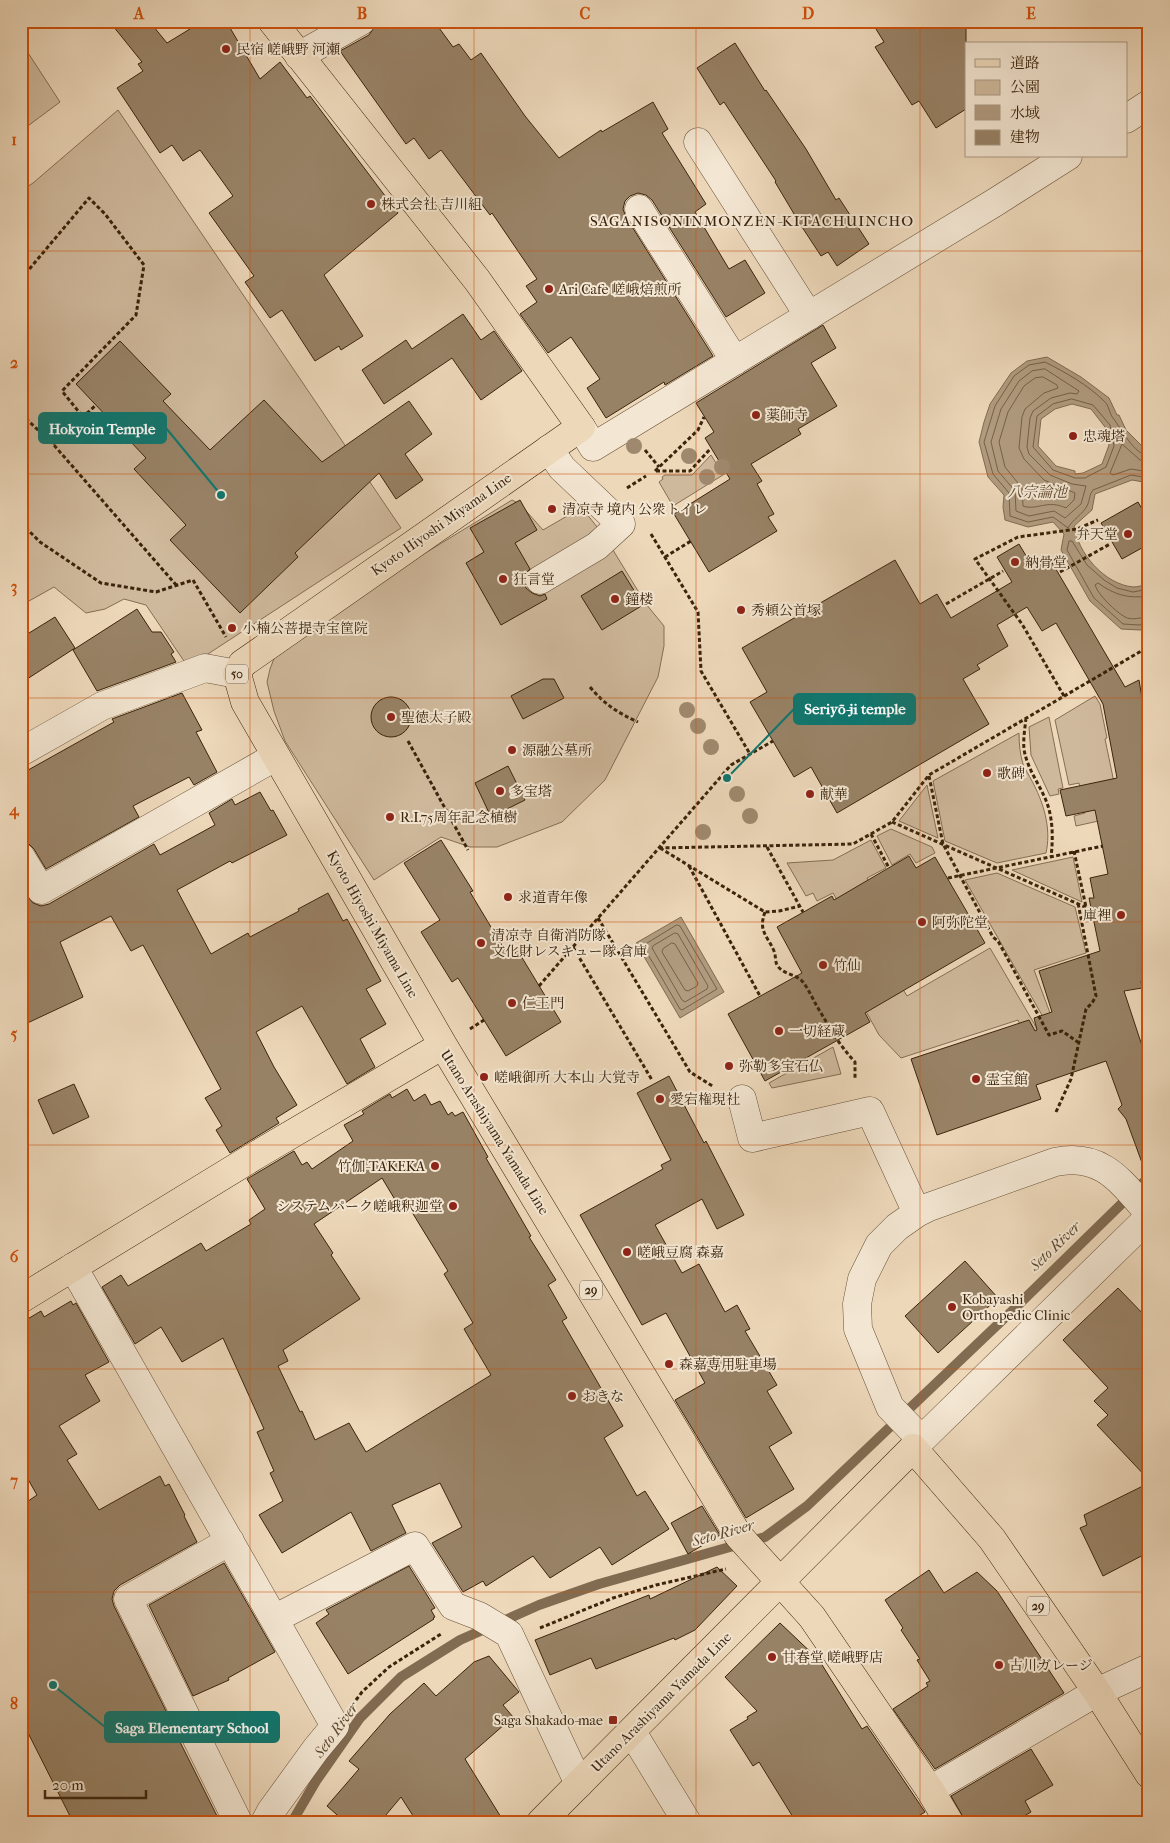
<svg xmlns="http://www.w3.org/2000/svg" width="1170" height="1843" font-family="'IM FELL French Canon','Noto Serif JP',serif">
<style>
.green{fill:#cfb99c;stroke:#856e54}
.water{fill:#b09b7f;stroke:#816b51;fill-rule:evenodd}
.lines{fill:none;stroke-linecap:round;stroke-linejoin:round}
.shore{stroke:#766046;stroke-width:1}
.stream{stroke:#816b51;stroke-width:10}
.building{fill:#988266;stroke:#3b240c;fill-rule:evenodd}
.minor-casing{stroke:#685138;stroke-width:29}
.major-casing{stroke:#3b240c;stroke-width:29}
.path{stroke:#3b240c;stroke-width:3;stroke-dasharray:4 2.5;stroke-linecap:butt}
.minor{stroke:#f3e6d2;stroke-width:28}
.major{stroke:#edd8ba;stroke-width:28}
.tree{fill:#9f896e}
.grid{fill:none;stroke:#ce510c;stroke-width:1;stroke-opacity:0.55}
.poi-dot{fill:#8f2418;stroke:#f3e6d2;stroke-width:2}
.labels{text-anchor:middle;stroke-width:4;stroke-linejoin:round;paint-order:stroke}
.shield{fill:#f3e6d2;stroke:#725e47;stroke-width:1}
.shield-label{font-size:12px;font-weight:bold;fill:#3b240c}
.poi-label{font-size:14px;fill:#3b240c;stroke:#f3e6d2;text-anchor:start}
.street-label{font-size:14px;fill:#3b240c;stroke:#f3e6d2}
.neighbourhood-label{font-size:15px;letter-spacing:1px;fill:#3b240c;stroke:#f3e6d2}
.water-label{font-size:15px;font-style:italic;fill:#5e482e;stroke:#f3e6d2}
.leader{fill:none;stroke:#0f766e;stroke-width:2}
.callout-dot{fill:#0f766e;stroke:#f3e6d2;stroke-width:2}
.callout{fill:#0f766e;stroke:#0f766e;stroke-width:2}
.callout-label{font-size:15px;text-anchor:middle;font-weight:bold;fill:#fff}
.neatline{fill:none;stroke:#ce510c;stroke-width:2}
.grid-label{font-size:16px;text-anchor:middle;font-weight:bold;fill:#ce510c}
</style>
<rect width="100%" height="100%" fill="#edd8ba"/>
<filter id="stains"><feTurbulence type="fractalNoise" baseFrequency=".004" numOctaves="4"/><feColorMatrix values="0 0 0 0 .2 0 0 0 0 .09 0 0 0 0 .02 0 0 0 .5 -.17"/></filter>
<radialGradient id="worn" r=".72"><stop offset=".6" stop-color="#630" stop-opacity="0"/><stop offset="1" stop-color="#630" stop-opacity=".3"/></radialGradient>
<path class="green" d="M21,42L60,102L21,131Z
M118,110L401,528L188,667L146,605L124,599L105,609L86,613L54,587L29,601L21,593V191L33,183Z
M711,455L716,463L724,459L731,470L673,506L659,482L663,479L662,477L665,475H692Z
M512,500L520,504L543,530L574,512L586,513L605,537L646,604L664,626V646L658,677L605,780L562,822L497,847H470L441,837L374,880L285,741L274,711L267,682L270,669L275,656L291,635Z
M1095,696L1100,704L1107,738L1105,739L1121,816L1076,826L1074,816L1085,813L1079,783L1069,785L1055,720Z
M1049,717L1063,788L1058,789L1059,794L1050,796L1031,755L1029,727Z
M1019,733C1019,744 1020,754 1023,764C1027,773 1032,780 1036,789C1045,808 1051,831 1046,853L997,863L945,841L933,781Z
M927,785L938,838L899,821Z
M891,829L932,847L935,853L916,863L910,854L892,865L877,836Z
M871,840L886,868L867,878L873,890L841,907L833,893L817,901L813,893L806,896L787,863L833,860Z
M1073,857L1082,902L1012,870Z
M997,873L1075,907L1086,953L1034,970L1056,1029L1051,1031L965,880Z
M990,948L1042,1037L1028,1043L1018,1020L901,1058L879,1035L843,970L879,949L907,996Z
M833,1047L841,1074L772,1088L769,1083Z"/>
<path class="water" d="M1047,357L1081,377L1109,398L1117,415H1119L1126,430L1149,453V483L1132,480L1095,494L1092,510L1074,526C1078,553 1104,584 1133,587C1138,587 1144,585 1149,584V628L1140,630L1121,629L1090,601L1061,550L1064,534L1053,522L1028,527L1005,520L1003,507L1004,495L988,477L979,442L984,422L990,404L1011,373L1027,361ZM1072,404L1091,409L1105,427L1109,445L1102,464L1083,473L1075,474V471L1056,466L1038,446L1041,419L1055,409Z
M681,917L724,992L680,1018L636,943Z"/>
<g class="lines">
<path class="shore" d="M1045,369L1079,391L1077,394L1070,393L1051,398L1033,411L1030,418L1027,447L1029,454L1050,475L1072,484L1086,486L1081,504L1065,518L1054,511L1029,516L1016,511L1015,491L998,471L991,442L1001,409L1019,381L1032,371Z
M1043,377L1057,385L1058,388L1044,393L1025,409L1022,417L1019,448L1024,459L1044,480L1075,493L1074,500L1066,508C1047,499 1037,511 1023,506L1022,488L1005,467L999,442L1008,412L1024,386L1035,378Z
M1072,399L1093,405L1110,425L1114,446L1106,467L1085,478H1075L1053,470L1033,447L1037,416L1053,404Z
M1149,456C1134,455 1121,428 1113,418C1109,413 1109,405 1104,401C1088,385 1065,372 1045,362L1029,365L1014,376L995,406L984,442L993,474L1009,493L1010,516L1028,522L1053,517L1068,528C1072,520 1083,514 1087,506C1090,500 1089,495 1093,490L1131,475L1149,478
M1149,463L1140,460L1122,444L1110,473L1113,475L1131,469L1149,472
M1149,589L1133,592L1117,588L1104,580L1087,565L1072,541H1069L1067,550L1094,598L1123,624L1139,625L1149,623
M1149,596C1128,599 1115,595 1098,583L1095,585C1098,595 1116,612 1125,617C1132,621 1141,617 1149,617
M677,925L680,926L717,989L682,1010L680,1009L643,946Z
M675,933L678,934L708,986L707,989L685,1002L682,1000L652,948L653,946Z
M672,943L675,944L698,983L697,986L688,991L685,990L662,952L663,949Z"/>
<path class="stream" d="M292,1822L316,1781L360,1718L401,1677L460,1640L539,1605L599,1584L765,1537L807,1506L1012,1311L1149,1177"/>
</g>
<path class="building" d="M109,21H149L167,43L203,21H226L260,79L280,62L307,98L310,96L398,213L324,275L363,336L341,350L339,346L315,361L282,310L270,318L245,282L254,276L209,213L233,196L200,150L183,161L172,145L160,153L117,88L143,71L138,64L142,62Z
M382,21H434L453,47L459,44L471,60L481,53L525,116L559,158L601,130L602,132L653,102L668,129L662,133L706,204L695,212L729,269L745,260L765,293L726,317L652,200L646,195L638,193L630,196L625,201L623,209L626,217L713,356L665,385L664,382L606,418L587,388L600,379L571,337L548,353L520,314L537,302L526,286L537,279L492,213L490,215L441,150L429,159L414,138L406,144L340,51L369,35L375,26Z
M871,21H966V109L936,128L919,101L912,105L875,47L884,42Z
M735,43L765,91L766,90L806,149L836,200L839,198L869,244L837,266L828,252L821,256L800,224L775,182L776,181L724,102L720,105L697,68Z
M463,314L481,340L494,331L522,371L481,400L452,358L384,404L362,370L406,340L412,349Z
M823,325L836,348L811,363L837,406L798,429L801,434L751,464L762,481L757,484L774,514L768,517L777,531L709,572L674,514L730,479L705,438L714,432L696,403Z
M120,341L171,394L163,401L210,450L264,400L322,462L409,401L432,434L405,454L423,480L396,499L379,473L295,553L298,557L240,613L170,540L186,525L134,469L146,458L76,384Z
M520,500L537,530L515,543L530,569L526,573L524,581L526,588L532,593L540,596L545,594L547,599L501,625L466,563L484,552L470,528Z
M1138,502L1149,521V544L1122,559L1101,523Z
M1019,544L1034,569L1050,559L1125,687L1139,680L1143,704L1149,703V979L1141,981L1142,988L1124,991L1149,1067V1170L1145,1171L1126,1119L1118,1109L1122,1105L1106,1061L1036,1085L1041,1099L937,1135L911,1059L1029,1020L1035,1031L1037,1030L1034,1018L1052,1012L1039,971L1100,951L1089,898H1094L1090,878L1108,874L1095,810L1066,816L1060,790L1117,778L1103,704L1056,623L1042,631L1027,607L997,625L1008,646L977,665L980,669L963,679L989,724L837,813L811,767L794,777L750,702L767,692L742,648L895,560L920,604L937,594L951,618L1012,582L997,557Z
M622,571L643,605L602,630L581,596Z
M137,609L152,632H161L174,652L171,654L176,662L97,691L73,650Z
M55,617L75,648L21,683V638Z
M543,679H554L564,698L523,719L511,696Z
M182,693L202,730L196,732L217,772L194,785L189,777L133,806L139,817L46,869L34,849L28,843L21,841V774L114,722L112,719Z
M371 717a20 20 0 1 1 40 0a20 20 0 1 1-40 0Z
M508,766L525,800L491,817L475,783Z
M260,792L271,811L273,810L287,835L232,863L230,861L177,890L211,954L248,933L250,937L299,911L298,909L328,893L343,921L347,919L381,981L366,989L386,1024L360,1039L375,1067L347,1084L302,1006L256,1032L274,1067L297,1105L276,1118L279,1123L230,1153L216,1130L222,1126L205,1098L221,1089L143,945L131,951L111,916L60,942L83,997L21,1026V888L33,903L41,906L49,904L154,844L160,855L215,825L209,813L232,799L235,805Z
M441,840L473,891L470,892L509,957L518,951L561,1022L506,1056L458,978L452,982L421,932L440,920L404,863Z
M909,856L916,868L935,857L985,943L865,1013L870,1022L765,1081L728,1014L802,973L777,927L832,896L834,900Z
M669,1076L704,1143L706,1141L744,1215L717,1229L702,1199L655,1225L682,1273L699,1264L725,1312L737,1305L750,1329L745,1331L777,1385L767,1391L792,1433L769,1447L794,1489L746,1518L675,1400L705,1383L666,1313L642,1325L580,1215L663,1169L661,1165L671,1160L637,1093Z
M74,1084L89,1117L53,1134L38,1100Z
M407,1089L414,1101L425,1094L431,1105L440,1101L448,1115L452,1112L455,1116L463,1112L488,1157L486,1158L531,1236L529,1237L556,1280L548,1285L567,1318L562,1321L623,1426L604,1438L637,1496L645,1491L669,1529L612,1565L600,1547L550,1578L533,1556L486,1586L483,1581L463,1592L432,1543L462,1527L440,1483L392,1505L406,1533L371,1551L351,1512L282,1553L259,1515L283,1501L270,1473L274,1471L257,1432L264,1429L223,1338L182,1362L161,1327L135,1344L102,1287L121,1275L128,1286L201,1243L206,1251L251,1224L249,1220L265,1209L247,1179L294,1151L302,1165L307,1162L312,1169L353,1141L344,1125L364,1114L362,1111L390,1094L392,1098ZM382,1178L400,1208L407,1204L448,1271L444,1274L473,1323L464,1329L491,1375L366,1452L349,1423L315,1440L302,1411L300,1412L278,1366L288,1361L283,1350L360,1299L331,1255L333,1253L314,1224Z
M965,1261L998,1298L938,1353L905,1316Z
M1118,1288L1149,1320V1480L1097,1425L1108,1415L1094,1401L1108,1388L1063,1340Z
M71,1301L73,1305L76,1303L109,1362L85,1375L100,1401L59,1426L77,1454L67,1460L99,1510L160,1476L165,1486L169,1484L185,1515L184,1516L197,1542L120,1585L114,1591L112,1599L114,1606L167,1713L166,1714L220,1822H73L21,1719V1506L37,1495L21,1467V1323L41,1311L44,1317Z
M1149,1483V1552L1103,1576L1080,1528L1087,1525L1084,1515Z
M702,1506L720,1535L688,1554L671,1523Z
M224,1563L275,1652L228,1678L229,1680L193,1696L149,1605Z
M409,1566L435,1608L431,1610L435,1617L433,1618L434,1619L348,1674L316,1623L329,1614L326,1610Z
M717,1567L737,1586L695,1630L675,1640L674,1638L596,1669L591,1658L550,1675L535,1640L649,1595L650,1599Z
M929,1570L944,1593L977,1572L997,1591L1064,1693L935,1769L893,1709L928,1686L926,1683L930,1681L917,1660L920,1659L901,1630L903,1628L885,1600Z
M780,1623L819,1660L862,1729L867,1726L925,1812L909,1822H796L759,1762L753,1766L730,1730L748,1719L747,1717L757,1711L725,1677Z
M489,1656L519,1692L503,1705L513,1717L465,1759L504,1822H417L401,1797L380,1822H345L327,1806L359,1769L349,1761L390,1714L424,1683L436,1696L474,1662Z
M1031,1749L1053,1785L1025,1801L1031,1812L1014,1822H966L951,1796Z"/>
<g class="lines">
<defs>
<path id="minor" d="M299,56L361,21
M1126,119L1149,104
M698,142L809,316
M639,209L735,361
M581,427L593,447L994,203L1068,156
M540,580L597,546L621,524L562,468L549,449
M21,752L102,706L205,668L237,674
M21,857L41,890L275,757
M742,1099L752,1138L870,1111L917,1213
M73,1267L335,1726L316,1749L271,1811L265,1822
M921,1439L890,1407L858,1329L857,1304L862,1279L879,1245L897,1227L917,1213L929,1207L1055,1162C1102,1152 1121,1182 1149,1213
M913,1448L1149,1217
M230,1541L128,1599L238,1822
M274,1619L415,1546L453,1606L479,1616L509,1634L579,1784
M632,1732L687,1822
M930,1790L1097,1692L1149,1668"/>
<path id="major" d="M272,21L477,280L581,427L242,664L237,674L245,702L443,1045L738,1535L812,1617L930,1790L949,1822
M21,1299L258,1154L443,1045
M541,1822L913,1448L992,1539L1097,1692L1149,1774"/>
</defs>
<use href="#minor" class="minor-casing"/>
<use href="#major" class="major-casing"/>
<path class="path" d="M21,279L89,198L105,214L144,265L136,315L62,391L83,417
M21,414L53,444L177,586
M53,444L96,405
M645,450L659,467
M655,471L698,430L704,417
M656,471H690L711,448
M627,488L646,476
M21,523L40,542L101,583L156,592L193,580L226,637
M651,534L698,612L701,671L750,754
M665,557L691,541
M1060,572L1110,544
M946,604L1003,571
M590,687C604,704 618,713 638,722
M1064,696L1022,624L975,559L1018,537L1077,529L1098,520
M1026,718C1025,728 1023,739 1024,749C1027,770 1042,787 1048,806C1053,822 1053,840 1051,857
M408,741L468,850
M929,776L943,844L993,937L998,941L1049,1035L1062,1031L1079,1043
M892,822L1092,910
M871,834L889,868
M767,847L803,912
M659,848L853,844L892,822L929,775L1143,650L1149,649
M660,848L765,912L779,911L800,906
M1074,851L1086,907
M689,866L760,996
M948,878L1103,846
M765,912C758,931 767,935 774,951C776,956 775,961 777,965C782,974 795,974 802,981C809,989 813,1000 818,1008C830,1028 839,1045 855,1062V1079
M598,918L690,1072L714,1087
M573,947L652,1080
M539,986L731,765L773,741
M470,1029L484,1020
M1056,1112L1071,1079L1086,1009L1092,1003L1096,996L1078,903
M540,1628L613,1598L656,1585L726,1569
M356,1700L362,1692L389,1667L441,1634"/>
<use href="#minor" class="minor"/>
<use href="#major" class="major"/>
</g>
<g class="tree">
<circle cx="634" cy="446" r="8"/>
<circle cx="689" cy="456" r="8"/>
<circle cx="722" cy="467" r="8"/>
<circle cx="707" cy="477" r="8"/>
<circle cx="687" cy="710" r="8"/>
<circle cx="698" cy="726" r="8"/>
<circle cx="711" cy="747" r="8"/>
<circle cx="737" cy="794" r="8"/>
<circle cx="750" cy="816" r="8"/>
<circle cx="703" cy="832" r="8"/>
</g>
<path class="grid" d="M250,21V1822M474,21V1822M696,21V1822M920,21V1822M21,251H1149M21,474H1149M21,698H1149M21,922H1149M21,1145H1149M21,1369H1149M21,1592H1149"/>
<g class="poi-dot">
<circle cx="226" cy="49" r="5"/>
<circle cx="371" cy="204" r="5"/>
<circle cx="549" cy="289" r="5"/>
<circle cx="756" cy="415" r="5"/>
<circle cx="1073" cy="436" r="5"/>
<circle cx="552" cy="509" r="5"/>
<circle cx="1128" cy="534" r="5"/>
<circle cx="1015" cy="562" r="5"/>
<circle cx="503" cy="579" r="5"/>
<circle cx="615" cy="599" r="5"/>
<circle cx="741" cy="610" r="5"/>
<circle cx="232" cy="628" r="5"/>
<circle cx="391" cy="717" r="5"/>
<circle cx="512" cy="750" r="5"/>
<circle cx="987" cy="773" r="5"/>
<circle cx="500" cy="791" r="5"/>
<circle cx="810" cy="794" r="5"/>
<circle cx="390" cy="817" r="5"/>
<circle cx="508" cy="897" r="5"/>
<circle cx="1121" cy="915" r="5"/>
<circle cx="922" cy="922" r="5"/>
<circle cx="481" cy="943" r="5"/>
<circle cx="823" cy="965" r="5"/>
<circle cx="512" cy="1003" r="5"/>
<circle cx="779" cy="1031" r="5"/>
<circle cx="729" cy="1066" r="5"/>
<circle cx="484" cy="1077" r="5"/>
<circle cx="976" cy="1079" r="5"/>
<circle cx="660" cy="1099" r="5"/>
<circle cx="435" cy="1166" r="5"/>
<circle cx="453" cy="1206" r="5"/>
<circle cx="627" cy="1252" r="5"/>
<circle cx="952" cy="1307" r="5"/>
<circle cx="669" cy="1364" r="5"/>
<circle cx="572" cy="1396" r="5"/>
<circle cx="772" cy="1657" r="5"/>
<circle cx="999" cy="1665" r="5"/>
<rect x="608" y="1715" width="10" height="10" rx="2.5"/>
</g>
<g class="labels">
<g class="shield">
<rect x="226" y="664.5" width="22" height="19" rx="4"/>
<rect x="580" y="1280.5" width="22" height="19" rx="4"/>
<rect x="1027" y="1596.5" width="22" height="19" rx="4"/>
</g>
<g class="shield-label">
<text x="237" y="678">50</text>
<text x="591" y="1294">29</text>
<text x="1038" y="1610">29</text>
</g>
<g class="poi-label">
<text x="236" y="54">民宿 嵯峨野 河瀬</text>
<text x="381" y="209">株式会社 吉川組</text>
<text x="559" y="294">Ari Cafe 嵯峨焙煎所</text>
<text x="766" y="420">薬師寺</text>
<text x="1083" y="441">忠魂塔</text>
<text x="562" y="514">清凉寺 境内 公衆トイレ</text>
<text x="1118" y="539" text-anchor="end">弁天堂</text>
<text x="1025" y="567">納骨堂</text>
<text x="513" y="584">狂言堂</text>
<text x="625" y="604">鐘楼</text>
<text x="751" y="615">秀頼公首塚</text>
<text x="242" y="633">小楠公菩提寺宝筐院</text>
<text x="401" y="722">聖徳太子殿</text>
<text x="522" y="755">源融公墓所</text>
<text x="997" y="778">歌碑</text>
<text x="510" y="796">多宝塔</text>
<text x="820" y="799">献華</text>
<text x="400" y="822">R.I.75周年記念植樹</text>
<text x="518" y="902">求道青年像</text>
<text x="1111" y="920" text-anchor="end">庫裡</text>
<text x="932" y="927">阿弥陀堂</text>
<text x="491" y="940">清凉寺 自衛消防隊<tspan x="491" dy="16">文化財レスキュー隊 倉庫</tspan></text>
<text x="833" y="970">竹仙</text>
<text x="522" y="1008">仁王門</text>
<text x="789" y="1036">一切経蔵</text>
<text x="739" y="1071">弥勒多宝石仏</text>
<text x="494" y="1082">嵯峨御所 大本山 大覚寺</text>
<text x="986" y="1084">霊宝館</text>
<text x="670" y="1104">愛宕権現社</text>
<text x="425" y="1171" text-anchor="end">竹伽-TAKEKA</text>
<text x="443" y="1211" text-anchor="end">システムパーク嵯峨釈迦堂</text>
<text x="637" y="1257">嵯峨豆腐 森嘉</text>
<text x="962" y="1304">Kobayashi<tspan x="962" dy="16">Orthopedic Clinic</tspan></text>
<text x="679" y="1369">森嘉専用駐車場</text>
<text x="582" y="1401">おきな</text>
<text x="782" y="1662">甘春堂 嵯峨野店</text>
<text x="1009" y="1670">古川ガレージ</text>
<text x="603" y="1725" text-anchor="end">Saga Shakado-mae</text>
</g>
<g class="street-label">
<text transform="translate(441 524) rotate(-35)" y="5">Kyoto Hiyoshi Miyama Line</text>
<text transform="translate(373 924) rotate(60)" y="5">Kyoto Hiyoshi Miyama Line</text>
<text transform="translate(495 1132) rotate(58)" y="5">Utano Arashiyama Yamada Line</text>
<text transform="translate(661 1702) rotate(-45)" y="5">Utano Arashiyama Yamada Line</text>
</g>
<g class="neighbourhood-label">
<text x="752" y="226">SAGANISONINMONZEN-KITACHUINCHO</text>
</g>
<g class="water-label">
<text x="1037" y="497">八宗論池</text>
<text transform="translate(1055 1246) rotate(-44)" y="5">Seto River</text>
<text transform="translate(723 1533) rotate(-16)" y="5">Seto River</text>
<text transform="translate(336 1730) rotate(-54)" y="5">Seto River</text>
</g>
</g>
<path class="leader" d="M221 495L166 428M727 778L794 709M53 1685L105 1727"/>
<g class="callout-dot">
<circle cx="221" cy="495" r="5"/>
<circle cx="727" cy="778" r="5"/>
<circle cx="53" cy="1685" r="5"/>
</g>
<g class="callout">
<rect x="39" y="413" width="127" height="30" rx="5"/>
<rect x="794" y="694" width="121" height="30" rx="5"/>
<rect x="105" y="1712" width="174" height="30" rx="5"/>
</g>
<g class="callout-label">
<text x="102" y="434">Hokyoin Temple</text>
<text x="855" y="714">Seriyō-ji temple</text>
<text x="192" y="1733">Saga Elementary School</text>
</g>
<rect width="1170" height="1843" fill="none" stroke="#edd8ba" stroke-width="55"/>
<rect x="965" y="42" width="162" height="115" fill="#f3e6d2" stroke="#a99883"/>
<rect x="975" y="59" width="25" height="8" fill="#edd8ba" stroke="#a99883"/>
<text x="1010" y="68" font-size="15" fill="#3b240c">道路</text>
<rect x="975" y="80" width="25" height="15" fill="#cfb99c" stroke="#a99883"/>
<text x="1010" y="92" font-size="15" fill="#3b240c">公園</text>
<rect x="975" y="105" width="25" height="15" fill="#b09b7f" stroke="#a99883"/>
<text x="1010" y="118" font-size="15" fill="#3b240c">水域</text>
<rect x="975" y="130" width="25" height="15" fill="#988266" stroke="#a99883"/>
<text x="1010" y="142" font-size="15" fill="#3b240c">建物</text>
<path d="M45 1790v8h101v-8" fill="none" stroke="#3b240c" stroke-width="2.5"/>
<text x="52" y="1790" font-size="15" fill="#3b240c" stroke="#f3e6d2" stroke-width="4" paint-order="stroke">20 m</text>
<rect x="28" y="28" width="1114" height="1788" class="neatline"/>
<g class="grid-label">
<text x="139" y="19">A</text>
<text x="362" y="19">B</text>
<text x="585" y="19">C</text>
<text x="808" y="19">D</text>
<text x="1031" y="19">E</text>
<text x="14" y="145">1</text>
<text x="14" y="368">2</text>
<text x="14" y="592">3</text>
<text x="14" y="815">4</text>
<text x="14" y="1039">5</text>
<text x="14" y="1262">6</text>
<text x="14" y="1486">7</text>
<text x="14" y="1709">8</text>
</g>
<rect width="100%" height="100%" filter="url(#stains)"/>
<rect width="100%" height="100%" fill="url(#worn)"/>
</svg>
